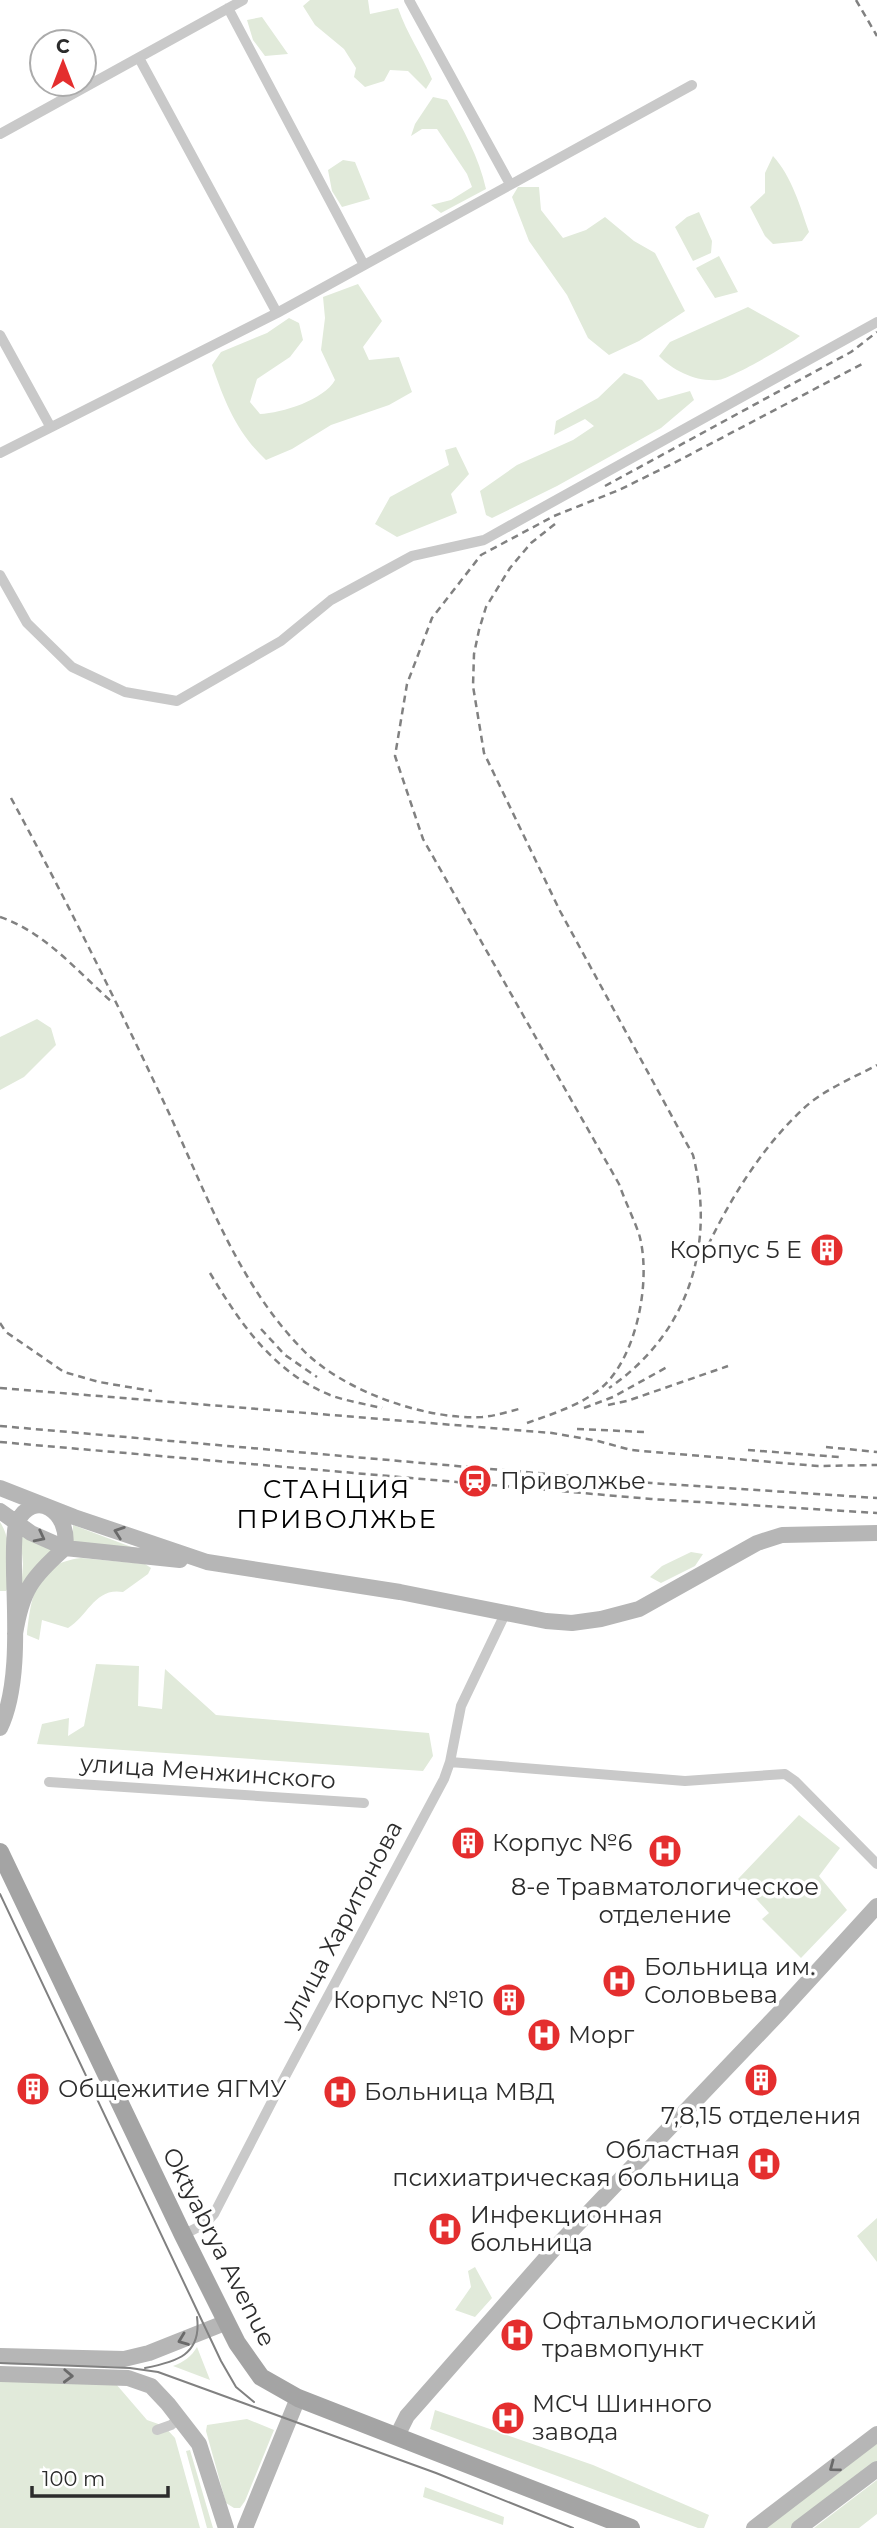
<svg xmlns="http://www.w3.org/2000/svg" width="877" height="2528" font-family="Montserrat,sans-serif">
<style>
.green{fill:#e1eada}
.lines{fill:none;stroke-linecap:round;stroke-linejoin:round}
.street{stroke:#c9c9c9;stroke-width:10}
.secondary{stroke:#b6b6b6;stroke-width:16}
.primary{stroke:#a4a4a4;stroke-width:18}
.tram{stroke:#818181;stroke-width:2}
.rail{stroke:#818181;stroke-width:2.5;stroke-dasharray:7 5;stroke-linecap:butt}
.oneway{stroke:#6a6a6a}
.labels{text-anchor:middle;stroke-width:7;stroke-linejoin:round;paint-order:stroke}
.poi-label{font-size:24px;fill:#2c2c2c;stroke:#fff;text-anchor:start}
.street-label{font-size:24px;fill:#2c2c2c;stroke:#fff}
.neighbourhood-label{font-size:26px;letter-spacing:2px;fill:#000;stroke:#fff}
</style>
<rect width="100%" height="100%" fill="#fff"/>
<path class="green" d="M310,0H368L370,14L398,8C407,34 422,55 432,79L426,89L408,71L390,70L384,81L365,87L354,77L356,68L344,49L315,25L303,6Z
M262,17L288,54L265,56L253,40L247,20Z
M433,97L447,100C463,129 479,157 486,189L441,213L431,205L451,200L472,187L467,174L437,129H422L411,136L415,124Z
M773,156C792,177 800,206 809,232L802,241L773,244L765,236L750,207L765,193V173Z
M343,160L355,162L370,199L342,207L332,191L328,170Z
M518,187H539L541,210L563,238L586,230L605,217L634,241L655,253L685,311L639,341L609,355L588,338L567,295L529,241L512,197Z
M699,212L712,241L711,253L693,261L675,227L687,217Z
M719,256L738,292L715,298L696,268Z
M358,284L382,321L363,347L369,360L399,357L412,392L389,405L331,425L292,449L266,460C237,433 225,403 212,365L221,352L267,333L289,318L299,323L303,340L290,357L257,379L250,402L260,414C282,413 324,400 335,380L321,350L325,318L323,297Z
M748,307L800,336C789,345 730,379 718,380C697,382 673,371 659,356L670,342Z
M624,373L642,380L658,400L690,391L694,400L661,428L557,486L492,518L486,515L480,491L517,465L573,440L594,426L585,419L554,435L556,421L598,398Z
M456,447L469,474L451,494L457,513L397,537L375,524L390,497L449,465L445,450Z
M37,1019L51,1028L56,1045L24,1077L0,1090V1037Z
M0,1522C12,1540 9,1564 9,1586L6,1591H0Z
M73,1525L142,1551L73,1544Z
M20,1532L56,1549L21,1591L23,1564Z
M691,1552L703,1554L695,1566L661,1583L650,1577L662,1566Z
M81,1558L145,1564L151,1568L148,1574L123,1592C95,1587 88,1616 68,1628L42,1620L39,1640L27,1635C31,1596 36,1563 81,1558Z
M96,1664L139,1666L138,1706L162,1709L165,1669L216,1715L429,1733L433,1756L423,1771L37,1744L42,1724L69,1718L68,1736L84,1726Z
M799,1815L840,1848L819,1876L847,1910L801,1958L762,1919L769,1913L738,1879Z
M877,2218V2262L857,2236Z
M475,2267L492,2298L475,2317L455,2310L471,2287L468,2271Z
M197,2347L210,2380L173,2366C184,2362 191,2357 197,2347Z
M0,2381L116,2384L147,2420L164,2426L175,2438L200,2528H0Z
M435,2410L593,2465L709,2515L704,2528H698L430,2429Z
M247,2419L274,2430L245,2501L240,2508H234L226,2503L206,2431L207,2425Z
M877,2440V2463L792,2528H759Z
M190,2450L213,2528H207L186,2451Z
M877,2480V2514L859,2528H814Z
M425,2487L504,2517L503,2525L423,2497Z"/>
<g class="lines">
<path class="street" d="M409,0L510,184
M228,8L364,265
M139,58L277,313
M0,134L243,0
M0,335L50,426
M0,453L277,313L692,85
M0,575L27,623L72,667L125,692L177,701L281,641L331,600L412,556L484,540L877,322
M450,1762L685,1781L785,1774L795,1781L877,1864
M49,1782L364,1803
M183,2235L206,2223L214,2214L280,2086L444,1779L450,1762L461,1706L505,1614
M157,2430L171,2425L180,2418"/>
<path class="secondary" d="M0,1488L74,1517L207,1562L400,1592L546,1621L572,1623L601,1619L639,1609L757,1543L782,1535L877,1533
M0,1511L31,1533L65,1548L180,1560
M0,1728C20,1687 15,1618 14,1572C14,1556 13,1540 16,1524C34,1486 71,1512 65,1548C32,1577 22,1590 15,1634
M0,2356L124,2359L149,2353L227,2322
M0,2374L128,2378L151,2386L168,2404L199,2444L226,2528
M397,2436L407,2416L553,2250L780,2012L877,1906
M245,2528L298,2398
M754,2528L877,2434
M799,2528L877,2469"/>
<path class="primary" d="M0,1852L183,2235L237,2343L261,2377L298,2398L631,2528"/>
<path class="tram" d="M0,1894L221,2361L236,2387L254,2402
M0,2363L130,2368L158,2372L436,2473L573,2528
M145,2368C176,2362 202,2355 197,2317"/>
<path class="rail" d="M856,0L877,36
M605,486L851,352L877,332
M555,524L531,543L510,568L486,607L479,630L474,654L473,686L484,753L560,911L693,1155C716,1246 688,1334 609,1388
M11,798C67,901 118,1005 168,1111C206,1193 238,1284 303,1350C343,1391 425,1420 482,1417C496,1416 510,1411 523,1408
M0,917C45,932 78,972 113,1003
M703,1256C727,1204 760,1149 803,1109C823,1090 853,1078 877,1065
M210,1273C240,1323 273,1372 330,1395C346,1401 365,1404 382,1408
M0,1323L6,1332L64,1372L99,1382L152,1391
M261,1329L285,1355L317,1377
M0,1388L552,1433L598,1441L631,1450L818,1466L877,1465
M608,1405L627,1401L728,1366
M584,1408L613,1397L669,1366
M527,1423C552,1414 579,1406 600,1389C637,1359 652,1279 639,1234C633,1217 625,1201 619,1184L423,839L395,756L407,684L432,618L481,555L554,516L619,490L674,463L864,363
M0,1426L651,1483L877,1498
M577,1429L645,1432
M0,1442L651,1499L877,1513
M826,1447L877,1452
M748,1450L839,1457"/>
</g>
<defs><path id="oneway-chevron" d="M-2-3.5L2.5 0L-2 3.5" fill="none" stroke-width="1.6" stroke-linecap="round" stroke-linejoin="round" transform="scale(1.75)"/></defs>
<g class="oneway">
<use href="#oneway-chevron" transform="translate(119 1532) rotate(-161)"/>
<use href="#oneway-chevron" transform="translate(40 1537) rotate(27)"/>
<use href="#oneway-chevron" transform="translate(183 2340) rotate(159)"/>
<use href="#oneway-chevron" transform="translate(68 2376) rotate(2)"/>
<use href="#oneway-chevron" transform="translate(834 2467) rotate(143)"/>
</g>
<defs>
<symbol id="building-disc" viewBox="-11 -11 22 22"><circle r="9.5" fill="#e42e2e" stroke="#fff"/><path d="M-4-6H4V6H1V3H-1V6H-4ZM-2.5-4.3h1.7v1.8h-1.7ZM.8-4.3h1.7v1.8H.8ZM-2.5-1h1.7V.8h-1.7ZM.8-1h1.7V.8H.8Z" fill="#fff"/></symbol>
<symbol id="station-disc" viewBox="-11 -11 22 22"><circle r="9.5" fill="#e42e2e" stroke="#fff"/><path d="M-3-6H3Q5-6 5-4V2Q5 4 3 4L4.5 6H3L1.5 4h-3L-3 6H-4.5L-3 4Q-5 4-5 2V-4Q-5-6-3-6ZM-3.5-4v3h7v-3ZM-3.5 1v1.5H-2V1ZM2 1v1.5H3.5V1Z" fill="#fff"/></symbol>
<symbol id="hospital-disc" viewBox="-11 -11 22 22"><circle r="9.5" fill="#e42e2e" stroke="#fff"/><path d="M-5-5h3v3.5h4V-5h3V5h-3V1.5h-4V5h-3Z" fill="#fff"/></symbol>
</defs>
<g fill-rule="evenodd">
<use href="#building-disc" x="808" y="1231" width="38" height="38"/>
<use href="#station-disc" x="456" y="1462" width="38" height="38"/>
<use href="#building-disc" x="449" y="1824" width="38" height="38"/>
<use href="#hospital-disc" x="646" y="1832" width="38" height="38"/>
<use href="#hospital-disc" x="600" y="1962" width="38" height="38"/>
<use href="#building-disc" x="490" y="1981" width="38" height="38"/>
<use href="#hospital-disc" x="525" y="2016" width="38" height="38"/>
<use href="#building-disc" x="742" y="2061" width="38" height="38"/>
<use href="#building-disc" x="14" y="2070" width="38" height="38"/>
<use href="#hospital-disc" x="321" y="2073" width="38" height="38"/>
<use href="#hospital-disc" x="745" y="2145" width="38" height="38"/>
<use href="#hospital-disc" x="426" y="2210" width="38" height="38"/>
<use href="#hospital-disc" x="498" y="2316" width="38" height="38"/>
<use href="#hospital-disc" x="489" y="2399" width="38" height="38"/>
</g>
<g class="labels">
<g class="poi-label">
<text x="802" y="1258" text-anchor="end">Корпус 5 E</text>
<text x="500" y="1489">Приволжье</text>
<text x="492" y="1851">Корпус №6</text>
<text x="665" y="1895" text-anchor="middle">8-е Травматологическое<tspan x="665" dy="28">отделение</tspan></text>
<text x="644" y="1975">Больница им.<tspan x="644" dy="28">Соловьева</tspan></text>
<text x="484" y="2008" text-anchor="end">Корпус №10</text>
<text x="568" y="2043">Морг</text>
<text x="58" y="2097">Общежитие ЯГМУ</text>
<text x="364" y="2100">Больница МВД</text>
<text x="761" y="2124" text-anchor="middle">7,8,15 отделения</text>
<text x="740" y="2158" text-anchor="end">Областная<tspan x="740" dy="28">психиатрическая больница</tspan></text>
<text x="470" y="2223">Инфекционная<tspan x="470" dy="28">больница</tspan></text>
<text x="542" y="2329">Офтальмологический<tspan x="542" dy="28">травмопункт</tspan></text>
<text x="532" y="2412">МСЧ Шинного<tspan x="532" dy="28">завода</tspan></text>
</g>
<g class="street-label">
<text transform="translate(208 1772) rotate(4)" y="8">улица Менжинского</text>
<text transform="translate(342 1924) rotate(-62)" y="8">улица Харитонова</text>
<text transform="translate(219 2247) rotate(63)" y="8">Oktyabrya Avenue</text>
</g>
<g class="neighbourhood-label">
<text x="337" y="1498">СТАНЦИЯ<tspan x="337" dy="30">ПРИВОЛЖЬЕ</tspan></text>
</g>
</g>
<g transform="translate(63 63)"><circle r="33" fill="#ffffff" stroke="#ababab" stroke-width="2"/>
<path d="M0-5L12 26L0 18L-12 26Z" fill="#e42e2e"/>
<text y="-10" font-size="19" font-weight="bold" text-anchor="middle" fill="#2c2c2c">С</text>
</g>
<path d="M32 2486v10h136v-10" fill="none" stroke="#2c2c2c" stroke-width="3.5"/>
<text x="42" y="2486" font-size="21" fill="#2c2c2c" stroke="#ffffff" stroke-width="5" paint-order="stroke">100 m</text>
</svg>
